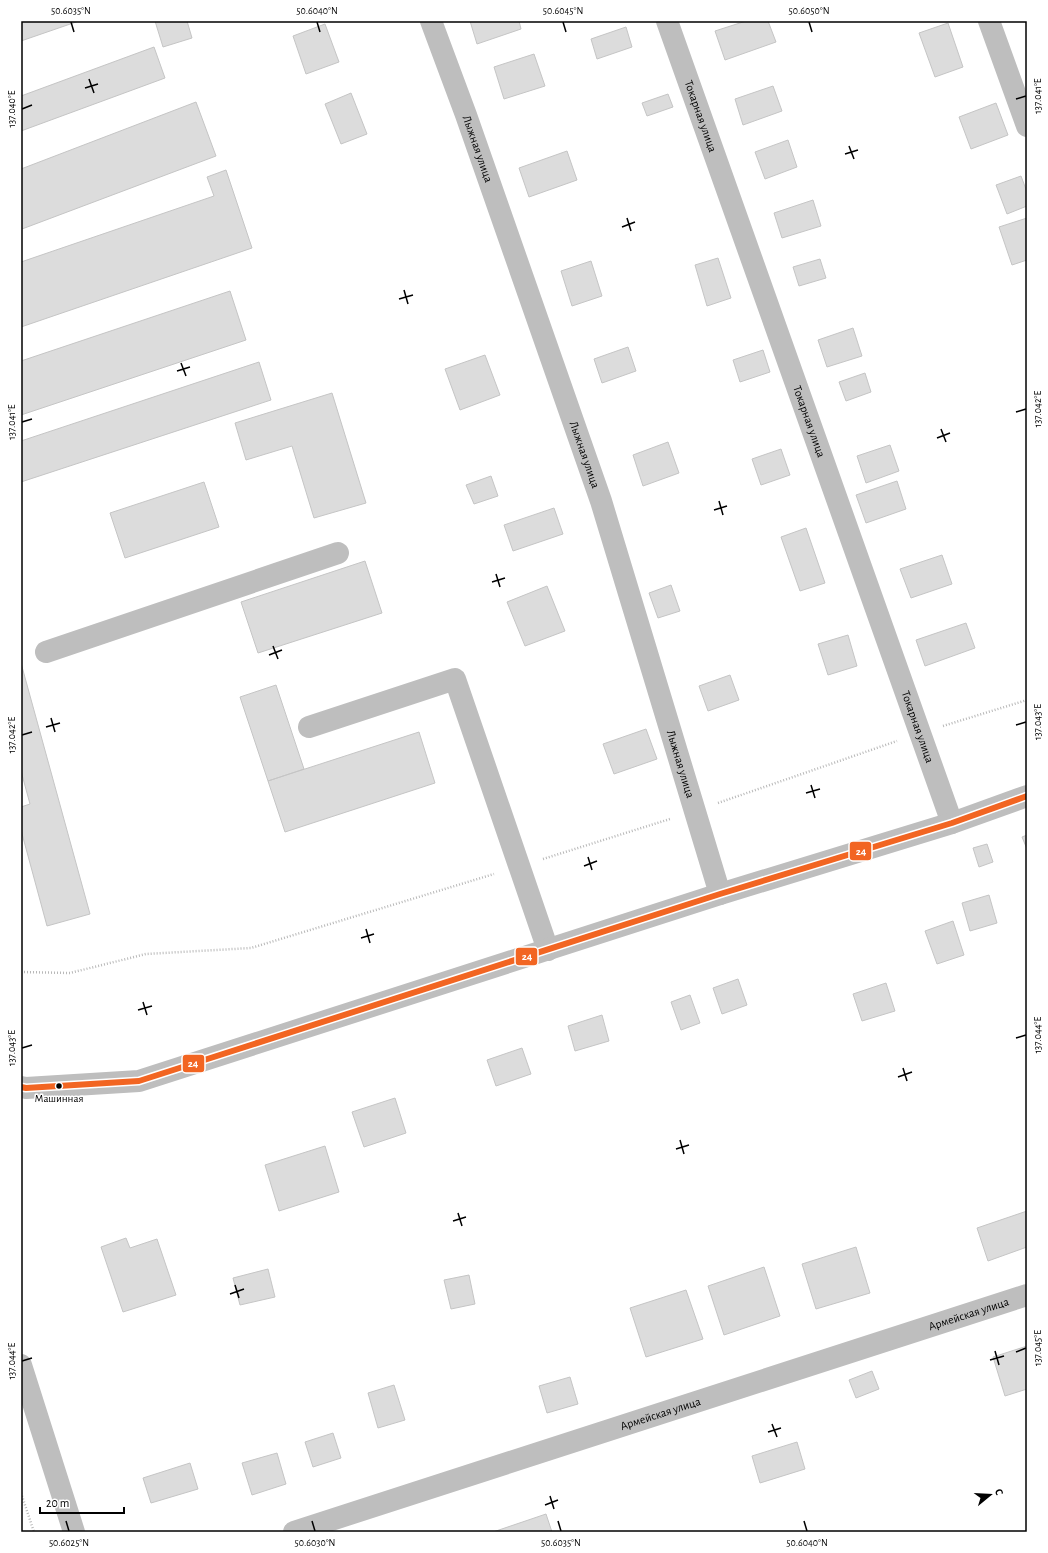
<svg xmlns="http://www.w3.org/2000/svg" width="1048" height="1553" font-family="'Alegreya Sans',sans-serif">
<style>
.building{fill:#dcdcdc;stroke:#c5c5c5}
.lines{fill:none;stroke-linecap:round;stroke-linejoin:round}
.path{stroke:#b8b8b8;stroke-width:2.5;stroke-dasharray:1 2;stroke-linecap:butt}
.minor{stroke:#bebebe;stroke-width:22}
.bus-1-casing{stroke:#fff;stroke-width:9}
.bus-1{stroke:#f26522;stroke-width:6}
.ticks{fill:none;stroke:#000;stroke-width:1.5}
.bus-dot{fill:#000;stroke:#fff;stroke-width:1.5}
.labels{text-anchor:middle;stroke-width:3;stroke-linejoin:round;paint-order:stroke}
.bus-label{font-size:11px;fill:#000;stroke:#fff}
.street-label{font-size:12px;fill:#000;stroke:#fff}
.line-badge{stroke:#fff;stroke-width:1.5}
.badge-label{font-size:11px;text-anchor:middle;font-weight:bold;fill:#fff}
.neatline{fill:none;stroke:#000;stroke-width:1.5}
.ticks-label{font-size:10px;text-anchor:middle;fill:#000}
</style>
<rect width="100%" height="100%" fill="#fff"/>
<path class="building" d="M21,21H79L21,41Z
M155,21H187L192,38L163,47Z
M470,21H519L521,29L477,44Z
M746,21H768L776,42L725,60L715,31Z
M948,23L963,67L935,77L919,33Z
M325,24L339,62L306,74L293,36Z
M626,27L632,47L597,59L591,39Z
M154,47L165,78L21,131V96Z
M534,54L545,86L504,99L494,67Z
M773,86L782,111L743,125L735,99Z
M351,93L367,134L341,144L325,104Z
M668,94L673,107L647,116L642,103Z
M196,102L216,156L22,229L21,225V169Z
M996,103L1008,135L971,149L959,117Z
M788,140L797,167L765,179L755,152Z
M567,151L577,180L529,197L519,168Z
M226,170L252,248L21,327V262L214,196L207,177Z
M1021,176L1027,192V206L1007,214L996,185Z
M813,200L821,226L782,238L774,213Z
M1027,218V260L1012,265L999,227Z
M718,258L731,298L707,306L695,265Z
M820,259L826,278L799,286L793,267Z
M591,261L602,296L572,306L561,271Z
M230,291L246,340L21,415V361Z
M853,328L862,356L827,367L818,340Z
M628,347L636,371L602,383L594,359Z
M763,350L770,372L740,382L733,360Z
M485,355L500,395L460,410L445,369Z
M259,362L271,400L21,482V441Z
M865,373L871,392L846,401L839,382Z
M332,393L366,503L314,518L292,446L246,460L235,423Z
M668,442L679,473L643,486L633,455Z
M890,445L899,471L866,483L857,456Z
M781,449L790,475L761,485L752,459Z
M491,476L498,496L474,504L466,485Z
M897,481L906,509L866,523L856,495Z
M204,482L219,527L125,558L110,513Z
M554,508L563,534L513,551L504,525Z
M806,528L825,583L800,591L781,537Z
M942,555L952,584L911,598L900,569Z
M365,561L382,613L258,653L241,602Z
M671,585L680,611L658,618L649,593Z
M547,586L565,631L525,646L507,602Z
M966,623L975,648L925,666L916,640Z
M848,635L857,666L828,675L818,644Z
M21,663L90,914L47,926L21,830V807L30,804L21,771Z
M730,675L739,700L708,711L699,686Z
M276,685L304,769L268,781L240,697Z
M646,729L657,759L614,774L603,744Z
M419,732L435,783L285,832L268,781Z
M1027,835V849L1022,837Z
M987,844L993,862L979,867L973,848Z
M989,895L997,923L970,931L962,903Z
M953,921L964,955L937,964L925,931Z
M738,979L747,1005L722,1014L713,988Z
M886,983L895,1011L862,1021L853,994Z
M690,995L700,1023L681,1030L671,1002Z
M602,1015L609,1041L575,1051L568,1026Z
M522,1048L531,1074L496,1086L487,1060Z
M395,1098L406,1133L364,1147L352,1112Z
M325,1146L339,1192L279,1211L265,1165Z
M1027,1211V1247L988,1261L977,1228Z
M126,1238L130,1248L157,1239L176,1295L123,1312L101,1247Z
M856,1247L870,1293L816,1309L802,1264Z
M764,1267L780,1316L724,1335L708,1286Z
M268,1269L275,1297L240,1305L233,1278Z
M469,1275L475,1304L451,1309L444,1280Z
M686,1290L703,1339L646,1357L630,1308Z
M1027,1346V1389L1005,1396L993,1357Z
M872,1371L879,1389L856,1398L849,1380Z
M570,1377L578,1404L547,1413L539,1386Z
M394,1385L405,1420L378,1428L368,1393Z
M333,1433L341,1458L313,1467L305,1442Z
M797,1442L805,1469L760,1483L752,1456Z
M277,1453L286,1484L252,1495L242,1463Z
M190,1463L198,1489L151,1503L143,1478Z
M546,1514L552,1532H493Z"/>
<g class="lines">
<path class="path" d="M943,726L1027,700
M718,803L897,741
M543,859L670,819
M21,972L70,973L146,954L251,948L494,874
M21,1493L34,1532"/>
<g class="minor">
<path id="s1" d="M431,21L466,115L601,501L720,894"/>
<path id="s2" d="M667,21L952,823"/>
<path d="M989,21L1027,126"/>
<path d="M46,652L338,553"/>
<path d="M309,727L455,679L548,950"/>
<path d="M21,1087L26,1088L139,1081L720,894L952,823L1027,796"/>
<path d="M21,1365L74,1532"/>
<path id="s3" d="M294,1532L1027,1295"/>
</g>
<defs>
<path id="bus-1" d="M21,1087L26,1088L139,1081L720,894L952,823L1027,796"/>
</defs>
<use href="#bus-1" class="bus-1-casing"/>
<use href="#bus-1" class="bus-1"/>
</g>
<path class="ticks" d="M71,22L74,32M317,22L320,32M563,22L566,32M809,22L812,32M89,79L94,93M85,88L98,84M1016,99L1026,96M22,109L32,105M849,146L854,159M845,154L858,150M627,218L631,231M622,227L635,222M404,290L408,304M399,299L413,295M181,363L186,376M177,371L190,367M1016,412L1026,409M22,422L32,419M941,429L946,442M937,438L950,433M719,501L723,515M714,510L727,506M496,574L500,587M492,582L505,578M273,646L278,659M269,655L282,650M51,718L55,732M1016,725L1026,722M46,727L60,723M22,735L32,732M811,785L815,798M806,793L820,789M588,857L592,870M584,866L597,861M366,929L370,943M361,938L374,934M143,1002L147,1015M138,1010L152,1006M1016,1038L1026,1035M22,1048L32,1045M903,1068L907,1081M898,1077L912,1072M680,1140L684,1154M676,1149L689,1145M458,1213L462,1226M453,1221L466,1217M235,1285L239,1298M230,1294L244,1289M995,1351L999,1365M1016,1352L1026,1348M990,1360L1004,1356M22,1361L32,1358M772,1424L777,1437M768,1432L781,1428M550,1496L554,1509M545,1505L558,1500M66,1521L69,1531M312,1521L315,1531M558,1521L561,1531M804,1521L807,1531"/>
<circle class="bus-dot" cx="59" cy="1086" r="3.5"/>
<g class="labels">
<g class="bus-label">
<text x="59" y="1102">Машинная</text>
</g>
<g class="street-label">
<text dy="4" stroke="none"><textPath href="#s2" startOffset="101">Токарная улица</textPath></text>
<text dy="4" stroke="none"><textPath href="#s1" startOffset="136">Лыжная улица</textPath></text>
<text dy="4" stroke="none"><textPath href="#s2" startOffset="425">Токарная улица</textPath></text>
<text dy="4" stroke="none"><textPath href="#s1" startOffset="460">Лыжная улица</textPath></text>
<text dy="4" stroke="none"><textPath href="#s2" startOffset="749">Токарная улица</textPath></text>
<text dy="4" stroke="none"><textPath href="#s1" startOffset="784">Лыжная улица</textPath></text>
<text dy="4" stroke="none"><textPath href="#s3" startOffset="709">Армейская улица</textPath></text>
<text dy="4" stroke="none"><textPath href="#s3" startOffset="385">Армейская улица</textPath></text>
</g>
</g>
<g class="line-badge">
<rect x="849" y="841" width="23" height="20" rx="4" fill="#f26522"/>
<rect x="515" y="947" width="23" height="19" rx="4" fill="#f26522"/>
<rect x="182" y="1054" width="23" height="19" rx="4" fill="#f26522"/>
</g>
<g class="badge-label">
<text x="861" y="855">24</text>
<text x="527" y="960">24</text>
<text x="193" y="1067">24</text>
</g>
<rect width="1048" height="1553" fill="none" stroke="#ffffff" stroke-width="44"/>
<g transform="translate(990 1495) rotate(72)" stroke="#ffffff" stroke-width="3" paint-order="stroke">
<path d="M0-3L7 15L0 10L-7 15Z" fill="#000000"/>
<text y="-6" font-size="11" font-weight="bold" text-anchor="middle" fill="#000000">С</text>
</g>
<path d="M40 1507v6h84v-6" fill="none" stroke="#000000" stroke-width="2"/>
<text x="46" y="1507" font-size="12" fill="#000000" stroke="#ffffff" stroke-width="3" paint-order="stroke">20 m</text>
<rect x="22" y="22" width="1004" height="1509" class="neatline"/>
<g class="ticks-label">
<text x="71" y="14">50.6035°N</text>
<text x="317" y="14">50.6040°N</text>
<text x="563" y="14">50.6045°N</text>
<text x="809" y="14">50.6050°N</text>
<text transform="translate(1037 96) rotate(-90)" y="4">137.041°E</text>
<text transform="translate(11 109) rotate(-90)" y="4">137.040°E</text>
<text transform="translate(1037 409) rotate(-90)" y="4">137.042°E</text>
<text transform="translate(11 422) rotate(-90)" y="4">137.041°E</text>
<text transform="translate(1037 722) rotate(-90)" y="4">137.043°E</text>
<text transform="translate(11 735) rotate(-90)" y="4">137.042°E</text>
<text transform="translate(1037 1035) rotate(-90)" y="4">137.044°E</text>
<text transform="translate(11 1048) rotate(-90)" y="4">137.043°E</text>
<text transform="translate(1037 1348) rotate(-90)" y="4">137.045°E</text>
<text transform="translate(11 1361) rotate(-90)" y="4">137.044°E</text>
<text x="69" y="1546">50.6025°N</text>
<text x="315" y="1546">50.6030°N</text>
<text x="561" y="1546">50.6035°N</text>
<text x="807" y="1546">50.6040°N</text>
</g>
</svg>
